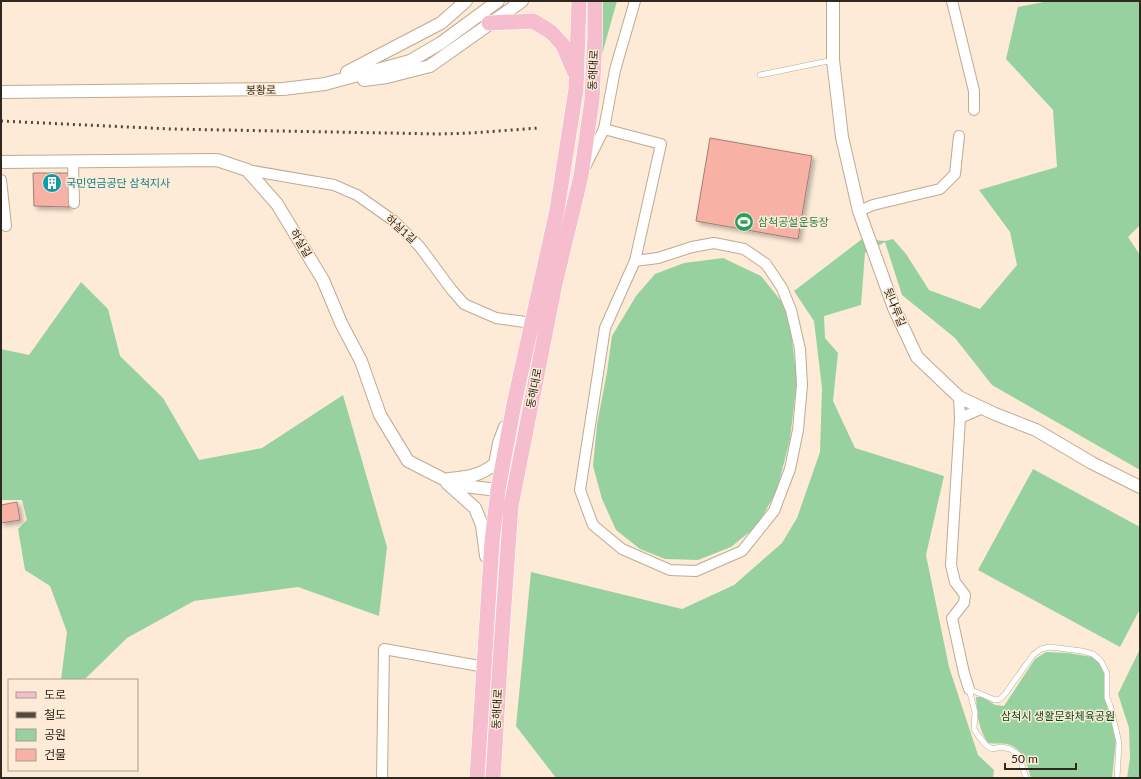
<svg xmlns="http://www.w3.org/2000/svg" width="1141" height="779" font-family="Lato,'Noto Sans KR',sans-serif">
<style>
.green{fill:#98d1a0}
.building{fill:#f7b2a5;stroke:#a07f79;filter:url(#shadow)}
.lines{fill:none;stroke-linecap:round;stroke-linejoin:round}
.service-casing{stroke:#bfaa92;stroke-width:6}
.minor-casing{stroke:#bfaa92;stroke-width:12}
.tertiary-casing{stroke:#bfaa92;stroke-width:14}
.primary-casing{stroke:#fff;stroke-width:16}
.service{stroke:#fff;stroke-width:5}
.minor{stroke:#fff;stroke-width:10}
.tertiary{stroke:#fff;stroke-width:12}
.primary{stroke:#f5bdce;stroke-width:15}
.rail{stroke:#52493d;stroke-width:3;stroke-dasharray:2 4;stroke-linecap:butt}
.labels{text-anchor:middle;stroke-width:3;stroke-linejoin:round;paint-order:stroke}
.street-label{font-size:11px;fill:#30281e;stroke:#fdebd7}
.culture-label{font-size:11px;fill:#0d838f;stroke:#fdebd7;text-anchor:start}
.leisure-label{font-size:11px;fill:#27864d;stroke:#fdebd7;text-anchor:start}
.park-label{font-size:11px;fill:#004e1b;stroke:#fdebd7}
</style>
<defs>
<filter id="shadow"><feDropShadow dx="3" dy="3" stdDeviation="2" flood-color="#0004"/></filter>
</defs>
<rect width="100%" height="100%" fill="#fdebd7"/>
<path class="green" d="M600,1H617L599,65Z
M1049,1H1140V225L1128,237L1140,255V470L992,385L955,338L902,295L885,242L865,253L861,305L824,316L825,338L838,353L833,401L855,448L944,476L926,555L949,667L978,755L994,770L993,778H556L516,726L531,572L682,609L734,585L782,543L797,518L820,452L822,388L814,321L794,291L862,239L885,241L893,239L906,254L929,290L980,309L1017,265L1010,232L979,190L1057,167L1053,110L1006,59L1018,7Z
M723,258L761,276L786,307L791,332L797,380L790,439L777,490L758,525L731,547L698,560L665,559L640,549L616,530L602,499L593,466L597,425L607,372L612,336L636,296L655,274L684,263Z
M81,282L108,309L120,356L163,398L199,460L262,448L343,395L387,547L379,616L298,587L194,601L127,638L84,680H61L67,632L50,586L25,570L18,529L27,520L22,500H1V349L29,355Z
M1033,469L1140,527V609L1120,647L978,570Z
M1140,649V778H1127L1130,758L1129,728L1118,694Z
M1046,652L1068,653L1092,657L1101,664L1105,674L1104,694L1116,740L1112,778H1033L1030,776C1028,763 1021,747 1007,744C1000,743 994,744 988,743C978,728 977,714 976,697H983L995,705L1004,706L1035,659Z"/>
<path class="building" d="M710,138L812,156L798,239L696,221Z
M33,173H69L71,193L69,207L34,206Z
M17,502L20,520L1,523V505Z"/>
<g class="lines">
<defs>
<path id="service" d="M760,75L833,60
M969,689L995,700L1000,699L1005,694L1033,655L1041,649L1050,647L1082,651L1093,654L1101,661L1107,673V698L1111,708L1119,743L1117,778
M969,689L975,712L974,729L980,738L987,746L992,749L1001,747L1010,749L1019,755L1026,778"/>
<path id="minor" d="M952,1L974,91V110
M604,129L615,70L635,1
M73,161L74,203
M586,165L604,129L661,144L635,261L634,263L605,328L580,490L593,525L622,549L670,570L696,571L742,551L774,511L790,469L798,430L802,385L800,349L791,310L782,288L766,264L744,249L714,243L692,247L658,258L635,261
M247,170L334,185L357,195L394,221L420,247L451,289L464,304L496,318L532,323
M1,180L6,226
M859,211L873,205L940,189L955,174L959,136
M959,397L960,418L983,408
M960,418L951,565L955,582L965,595L964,603L952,618L964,673L969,689
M382,778L384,649L485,667"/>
<path id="tertiary" d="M833,1V60L842,137L859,211L894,308L917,357L959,397L995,414L1036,430L1092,463L1140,487
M347,72L441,23L466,1
M364,80L387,77L430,66L522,1
M1,92L283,89L325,84L410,61L441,43L498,1
M1,162L217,160L247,170L277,204L323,280L341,323L361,361L380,415L408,461L455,485L498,490
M449,479C469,477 479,476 495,464L499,443L505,427
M447,483L475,508L482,525L486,556"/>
<path id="primary" d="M489,23L533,21L551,32L563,45L574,71
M477,778L492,542L498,490L514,404L557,210L576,89L579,1
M493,778L501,648L511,506L555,284L581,176L592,100L595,36V1"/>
</defs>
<use href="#service" class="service-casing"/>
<use href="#minor" class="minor-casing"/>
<use href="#tertiary" class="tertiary-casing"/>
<use href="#primary" class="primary-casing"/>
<use href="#service" class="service"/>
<use href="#minor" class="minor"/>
<use href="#tertiary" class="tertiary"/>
<use href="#primary" class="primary"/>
<path class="rail" d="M1,121L171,129L440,134L471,133L539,128"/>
</g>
<defs>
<symbol id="building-disc" viewBox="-11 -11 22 22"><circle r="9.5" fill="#0f9aa8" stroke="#fdebd7"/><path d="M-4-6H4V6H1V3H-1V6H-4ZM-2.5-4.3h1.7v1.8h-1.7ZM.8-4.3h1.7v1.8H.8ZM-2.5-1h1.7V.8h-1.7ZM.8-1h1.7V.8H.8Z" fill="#fff"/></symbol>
<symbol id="stadium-disc" viewBox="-11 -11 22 22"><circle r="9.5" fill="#2e9e5b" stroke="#fdebd7"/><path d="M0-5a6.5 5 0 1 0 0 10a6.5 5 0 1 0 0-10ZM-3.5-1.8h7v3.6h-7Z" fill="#fff"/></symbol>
</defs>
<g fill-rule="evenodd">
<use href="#building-disc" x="41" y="172" width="22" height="22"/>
<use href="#stadium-disc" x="733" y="211" width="22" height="22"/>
</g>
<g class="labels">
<g class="street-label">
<text transform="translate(593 70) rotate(-87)" y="4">동해대로</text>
<text transform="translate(261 90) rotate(-1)" y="4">봉황로</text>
<text transform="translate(401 229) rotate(42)" y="4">하실1길</text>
<text transform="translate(301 243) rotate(59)" y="4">하실길</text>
<text transform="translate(895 307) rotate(68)" y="4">뒷나루길</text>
<text transform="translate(534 388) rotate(-79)" y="4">동해대로</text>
<text transform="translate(497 709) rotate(-87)" y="4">동해대로</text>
</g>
<g class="culture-label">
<text x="66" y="187">국민연금공단 삼척지사</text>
</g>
<g class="leisure-label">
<text x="758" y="226">삼척공설운동장</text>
</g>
<g class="park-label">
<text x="1058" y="720">삼척시 생활문화체육공원</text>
</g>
</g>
<rect width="1141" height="779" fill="none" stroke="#30281e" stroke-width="4"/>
<rect x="8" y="679" width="130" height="92" fill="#fdebd7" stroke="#ab9d8d"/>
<rect x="16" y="692" width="20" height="6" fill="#f5bdce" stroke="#ab9d8d"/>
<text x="44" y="699" font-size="12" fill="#30281e">도로</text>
<rect x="16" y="712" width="20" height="6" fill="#52493d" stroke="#ab9d8d"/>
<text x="44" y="719" font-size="12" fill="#30281e">철도</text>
<rect x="16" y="729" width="20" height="12" fill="#98d1a0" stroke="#ab9d8d"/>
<text x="44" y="739" font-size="12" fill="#30281e">공원</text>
<rect x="16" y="749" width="20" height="12" fill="#f7b2a5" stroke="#ab9d8d"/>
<text x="44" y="759" font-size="12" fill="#30281e">건물</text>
<path d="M1005 763v6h71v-6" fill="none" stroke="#30281e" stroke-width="2"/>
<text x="1011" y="763" font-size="12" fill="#30281e" stroke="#fdebd7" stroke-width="3" paint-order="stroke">50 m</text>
</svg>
